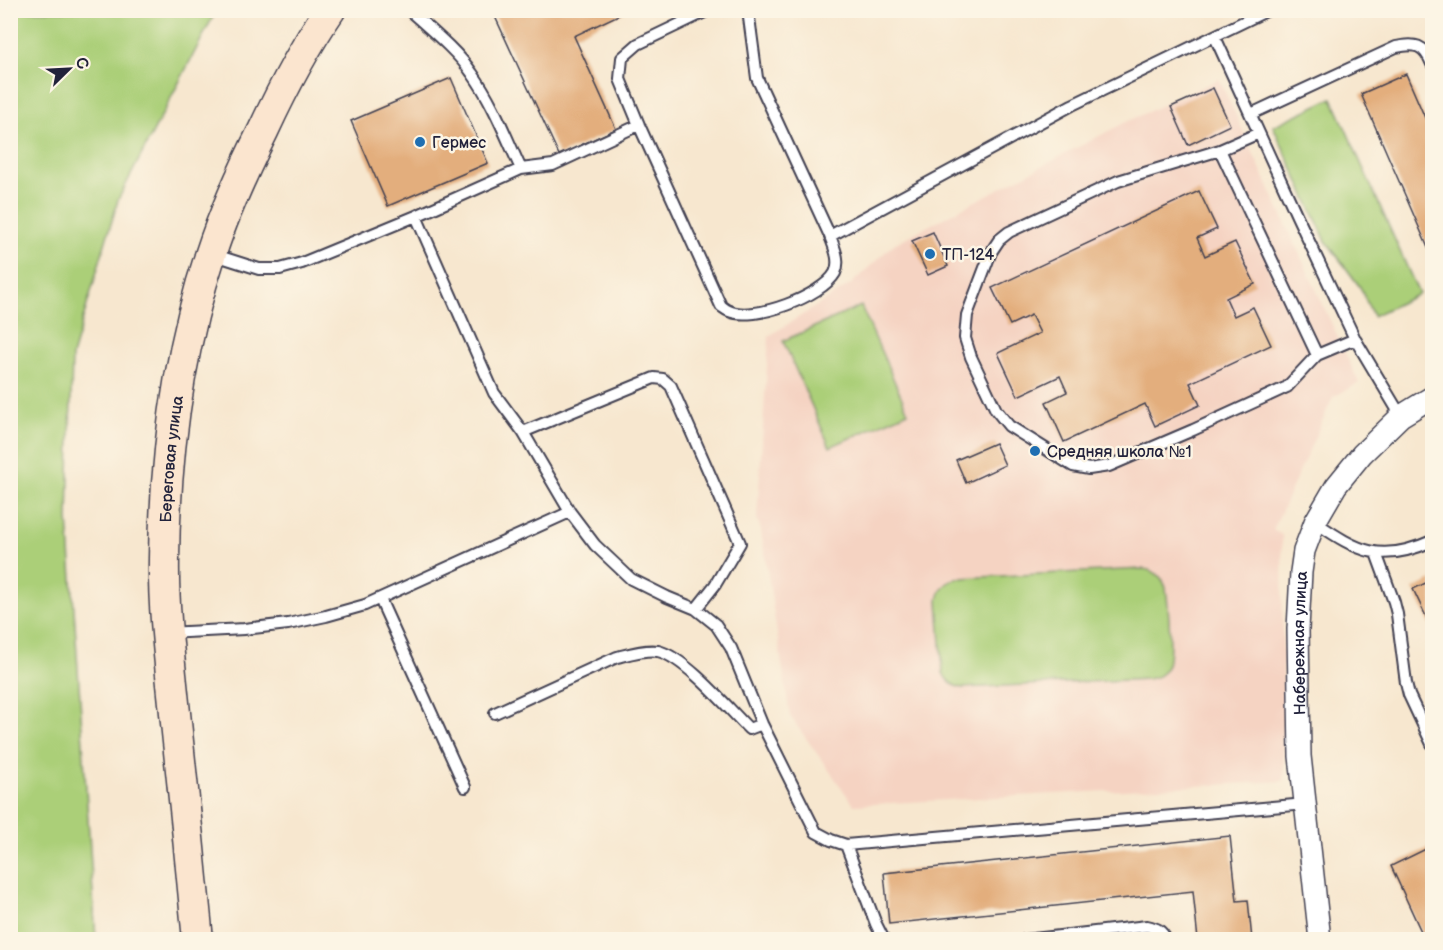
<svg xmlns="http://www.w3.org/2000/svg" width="1443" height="950" font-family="'Balsamiq Sans',sans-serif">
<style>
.built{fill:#f5d3c2}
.green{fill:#abcf78;stroke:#66785a;stroke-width:1.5}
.building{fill:#e3ae7d}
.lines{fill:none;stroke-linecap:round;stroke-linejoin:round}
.service-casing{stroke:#424051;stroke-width:14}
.minor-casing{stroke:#424051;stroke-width:24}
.secondary-casing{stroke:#424051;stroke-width:33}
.service{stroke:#fff;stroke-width:10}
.minor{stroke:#fff;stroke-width:21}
.secondary{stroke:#fbe5cf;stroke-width:30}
.poi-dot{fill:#1f6fb2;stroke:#fcf5e5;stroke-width:2}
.labels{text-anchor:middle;stroke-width:5;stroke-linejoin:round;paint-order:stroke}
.poi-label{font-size:16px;fill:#22223b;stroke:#fcf5e5;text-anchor:start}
.street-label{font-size:16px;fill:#22223b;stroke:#fcf5e5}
</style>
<rect width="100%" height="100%" fill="#fcf5e5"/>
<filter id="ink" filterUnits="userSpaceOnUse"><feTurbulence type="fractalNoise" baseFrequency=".0167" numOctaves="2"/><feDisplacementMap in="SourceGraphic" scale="12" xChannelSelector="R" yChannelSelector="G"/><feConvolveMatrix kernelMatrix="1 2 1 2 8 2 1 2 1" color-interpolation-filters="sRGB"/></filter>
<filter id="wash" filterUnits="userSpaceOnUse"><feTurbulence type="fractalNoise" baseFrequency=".008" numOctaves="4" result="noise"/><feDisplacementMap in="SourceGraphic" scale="24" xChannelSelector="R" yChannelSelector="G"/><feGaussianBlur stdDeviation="1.35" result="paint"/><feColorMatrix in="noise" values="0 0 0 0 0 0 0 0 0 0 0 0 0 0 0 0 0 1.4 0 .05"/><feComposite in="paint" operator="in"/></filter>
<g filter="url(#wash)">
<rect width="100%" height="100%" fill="#f7e7cf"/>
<path class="built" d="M1219,79L1359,383L1333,397L1273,530L1282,535L1284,781L854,805L790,716L761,530L757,518L769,336L851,284L894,244L1124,123Z"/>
<path class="green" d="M10,11H216L118,200L72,356L68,519L96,939H11Z
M1332,98L1419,294L1373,316L1360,287L1326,241L1273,126Z
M861,306L908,412L830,447L783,341Z
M1143,569C1155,570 1162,576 1166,588C1168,603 1173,656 1167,667C1163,675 1156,678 1148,679L962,688C953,686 947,682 943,673L938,600C940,588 948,580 960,578Z"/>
<g id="blocks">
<path class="building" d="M492,10H629L574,36L616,129L559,155Z
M1406,74L1432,134V257L1361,94Z
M451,78L488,163L388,206L351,121Z
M1213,88L1230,125L1188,145L1171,107Z
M1199,191L1217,229L1197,238L1205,256L1235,242L1255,284L1226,298L1234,316L1253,307L1271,345L1190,383L1200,405L1155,426L1145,404L1064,442L1046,402L1067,392L1060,376L1018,396L998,353L1040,333L1031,315L1010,325L992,288Z
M933,232L948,266L928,275L912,241Z
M995,443L1005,465L966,483L956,460Z
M1432,580V629L1413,589Z
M1230,836L1237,901L1248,900L1252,940H1198L1193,891L889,924L884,873Z
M1432,846V940H1425L1391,866Z"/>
</g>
</g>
<g filter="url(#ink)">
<use href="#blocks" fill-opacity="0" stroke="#424051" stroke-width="1.5"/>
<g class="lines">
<defs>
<path id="service" d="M409,10C430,29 457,51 472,73C493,102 506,137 521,169
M709,10L638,44L622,58L620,79L639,125L721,306C724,308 726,310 729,311C754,322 822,296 835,273C841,261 834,247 830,236
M748,10L757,78L830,236L1072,105L1268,10
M1215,37L1297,216L1355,339L1401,416
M1251,114L1396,47C1415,43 1424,44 1432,64
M1259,133L1220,150L1118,181L1009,232L999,240L991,252L967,315L965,338L971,357L996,410L1009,426L1073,466L1089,469L1109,466L1193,430L1287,387L1317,355L1355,339
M1220,150L1317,355
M416,216L494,393L523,432L570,512L595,545L631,579L667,597L696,609L716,625L731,648L762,724L816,832L831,840L846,845L876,924L884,940
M212,254L259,269H280L302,263L416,216L521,169L553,165L639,125
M523,432L654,378L663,379L671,386L740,543L715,585L696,609
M1315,522C1359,552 1381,564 1432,541
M1376,553L1394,602L1397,614L1406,683L1409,695L1432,744
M380,599L465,787
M167,633L244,629L288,624L326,616L365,605L570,512
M495,713L617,657C629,654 646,649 658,651C685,657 729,709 749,729L762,724
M846,845L1306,804
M1025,940L1147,926C1156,928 1162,930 1166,940"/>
<g id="minor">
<path id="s1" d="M1320,940L1300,756L1298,629L1301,572L1304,551L1315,522L1336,486L1362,454L1401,416L1432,397"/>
</g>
<g id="secondary">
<path id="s2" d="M198,940C191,864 183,789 175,713C170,662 163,610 164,559C165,457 179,350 211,253C225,210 244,169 264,129C283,88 304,48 330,10"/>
</g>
</defs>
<use href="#service" class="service-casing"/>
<use href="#minor" class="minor-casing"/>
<use href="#secondary" class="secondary-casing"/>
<use href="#service" class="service"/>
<use href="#minor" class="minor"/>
<use href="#secondary" class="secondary"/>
</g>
</g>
<g class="poi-dot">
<circle cx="420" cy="142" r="6"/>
<circle cx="930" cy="254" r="6"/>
<circle cx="1035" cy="451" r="6"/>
</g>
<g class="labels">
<g class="poi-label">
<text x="432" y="148">Гермес</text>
<text x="942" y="260">ТП-124</text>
<text x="1047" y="457">Средняя школа №1</text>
</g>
<g class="street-label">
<text dy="6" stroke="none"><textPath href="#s2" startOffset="483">Береговая улица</textPath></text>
<text dy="6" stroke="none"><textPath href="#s1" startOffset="298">Набережная улица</textPath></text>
</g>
</g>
<rect width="1443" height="950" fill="none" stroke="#fcf5e5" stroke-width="36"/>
<g transform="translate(69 69) rotate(66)" stroke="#fcf5e5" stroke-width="4.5" paint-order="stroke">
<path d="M0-4.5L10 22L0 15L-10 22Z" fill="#22223b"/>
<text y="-9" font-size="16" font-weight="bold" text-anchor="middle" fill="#22223b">С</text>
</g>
</svg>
